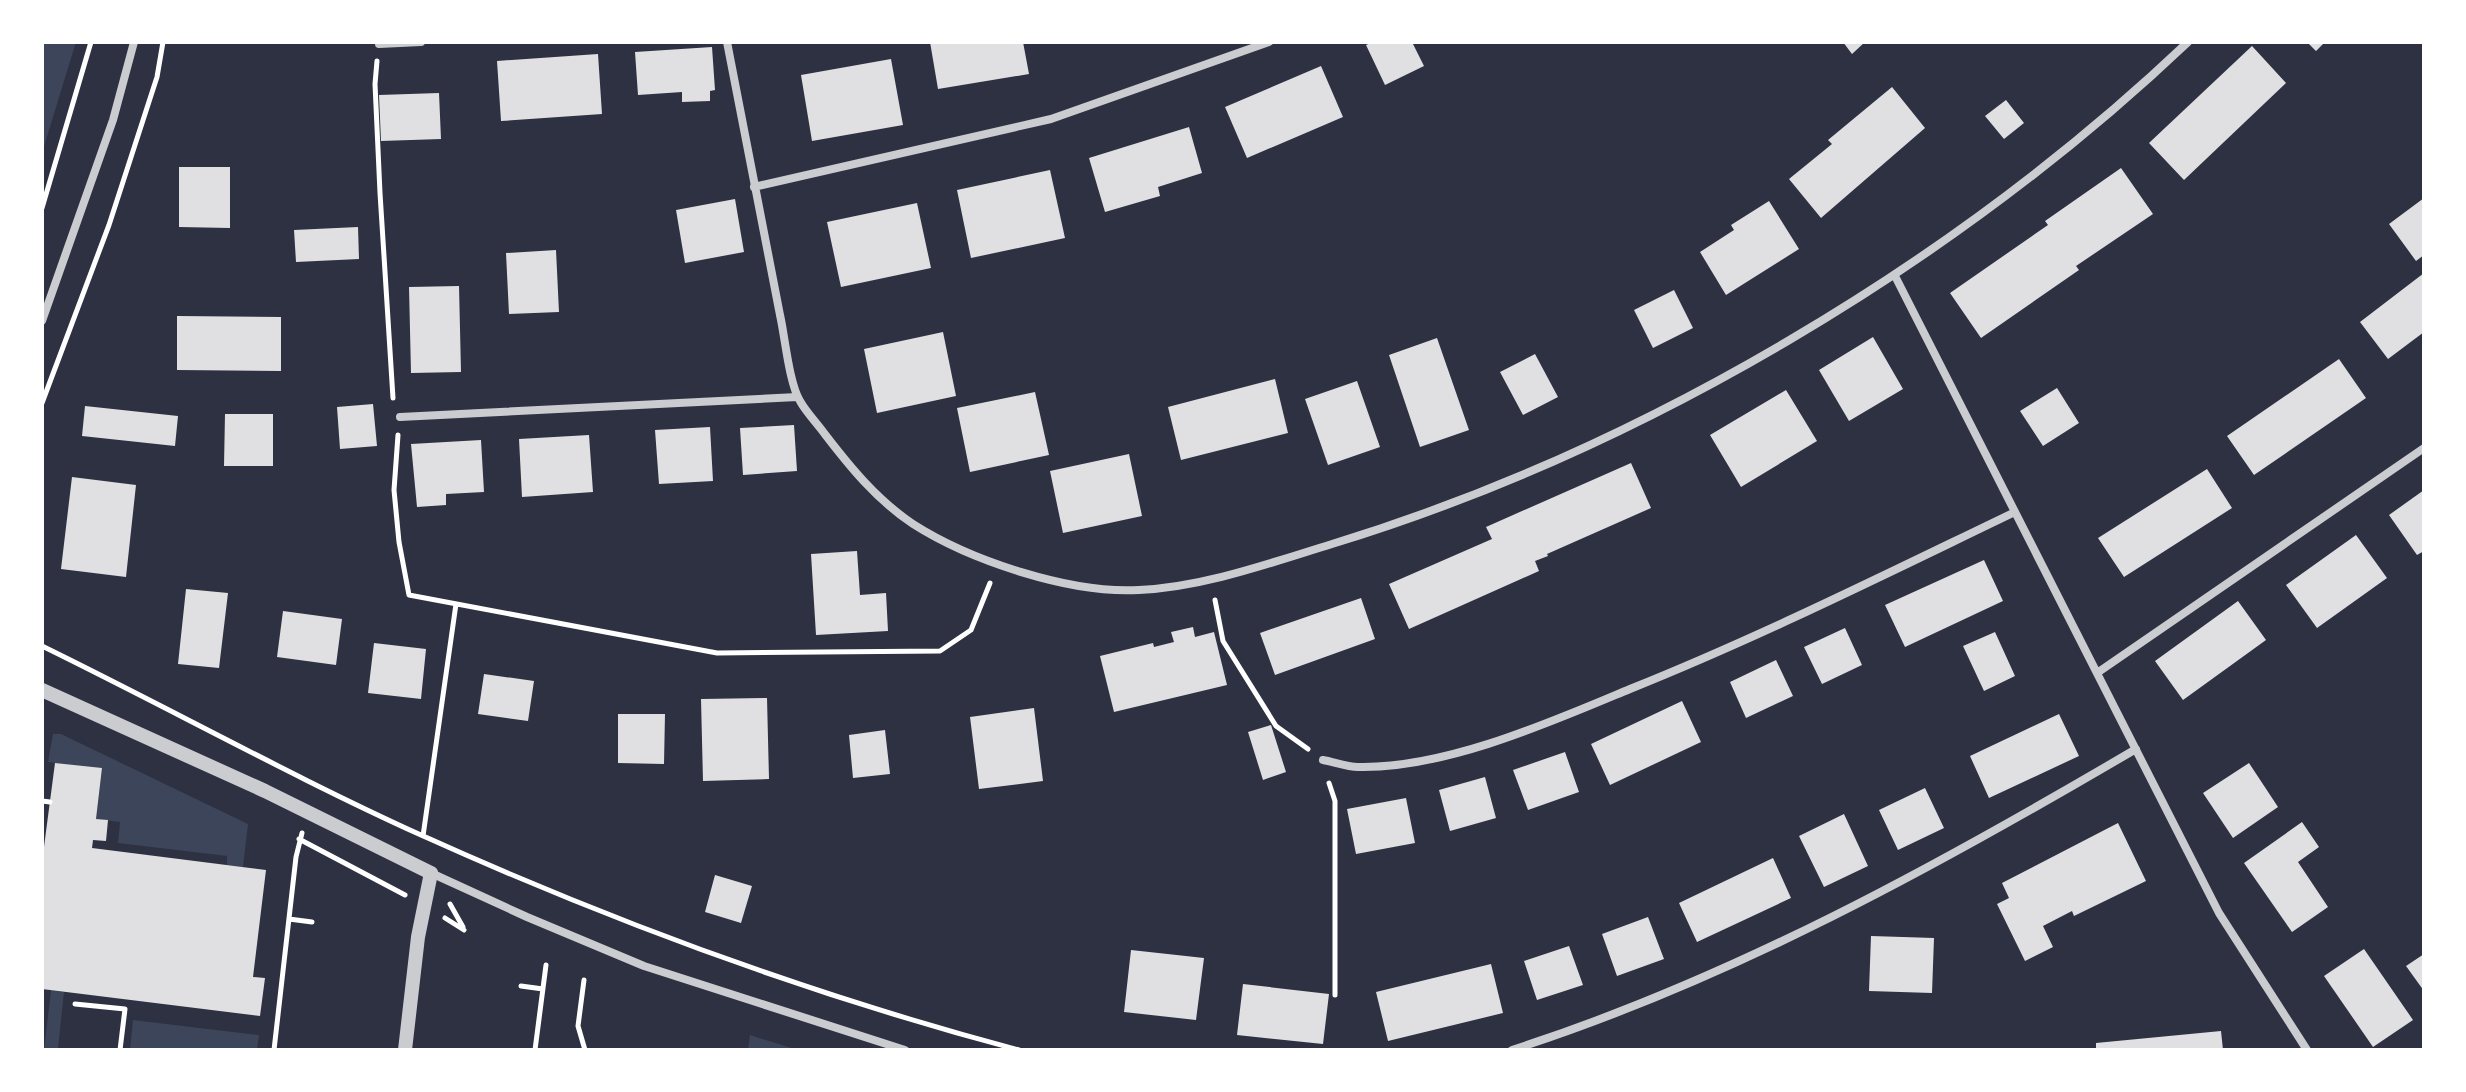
<svg xmlns="http://www.w3.org/2000/svg" width="2466" height="1092" font-family="Georgia,serif">
<style>
.green{fill:#3c4559}
.building{fill:#e0e0e3}
.lines{fill:none;stroke-linecap:round;stroke-linejoin:round}
.path{stroke:#fff;stroke-width:5}
.minor{stroke:#caccd0;stroke-width:8}
.tertiary{stroke:#caccd0;stroke-width:14}
</style>
<rect width="100%" height="100%" fill="#2d3142"/>
<path class="green" d="M42,42H76L42,153Z
M53,734H61L248,824L243,867L227,865V856L118,843L120,822L96,819L102,769L48,762Z
M51,990L64,992L58,1049L61,1050H44Z
M133,1020L259,1035L257,1050H130Z
M750,1035L798,1050H748Z"/>
<path class="building" d="M930,42H1023L1029,74L938,89Z
M1373,42H1412L1424,66L1385,85L1366,45Z
M1843,42H1865L1852,54Z
M2307,42H2325L2316,51Z
M2252,46L2286,83L2184,180L2149,143Z
M712,47L715,90L710,91V101L682,102V92L638,95L635,52Z
M598,54L602,114L501,121L497,61Z
M891,59L903,125L812,141L801,75Z
M1321,66L1343,117L1247,158L1225,107Z
M1892,87L1925,128L1821,218L1789,179L1832,144L1828,140Z
M439,93L441,139L381,141L379,95Z
M2006,100L2024,123L2004,139L1985,116Z
M1189,127L1202,173L1158,187L1160,196L1105,212L1089,158Z
M179,167H230V228L179,227Z
M2121,168L2153,214L2076,266L2079,270L1981,338L1950,293L2048,225L2045,221Z
M1050,170L1065,238L971,258L957,190Z
M2424,198V255L2416,261L2389,224Z
M735,199L744,252L685,263L676,210Z
M1769,201L1799,249L1726,295L1700,252L1734,230L1731,225Z
M917,203L931,268L841,287L827,222Z
M358,227L359,259L296,262L294,230Z
M556,250L559,312L509,314L506,253Z
M2424,273V332L2388,359L2360,322Z
M459,286L461,372L411,373L409,287Z
M1674,290L1693,328L1653,348L1634,310Z
M177,316L281,317V371L177,370Z
M943,332L956,396L877,413L864,349Z
M1873,337L1903,389L1849,421L1819,370Z
M1437,338L1469,430L1420,447L1389,355Z
M1535,354L1558,397L1523,415L1500,372Z
M2339,359L2366,398L2254,475L2227,436Z
M1275,379L1288,433L1181,460L1168,407Z
M1357,381L1380,447L1328,465L1305,399Z
M2057,388L2079,423L2043,446L2020,411Z
M1786,390L1817,441L1741,487L1710,435Z
M1035,392L1049,455L970,472L957,408Z
M373,404L377,446L340,449L337,407Z
M85,406L178,416L175,446L82,436Z
M225,414H273V466H224Z
M794,425L797,471L743,475L740,428Z
M710,427L713,481L659,484L655,430Z
M589,435L593,492L522,497L519,439Z
M481,440L484,492L446,494V505L417,507L411,444Z
M1129,454L1142,516L1063,533L1050,471Z
M1631,463L1651,508L1547,554L1548,556L1535,561L1539,571L1409,629L1389,584L1492,539L1486,527Z
M2207,469L2232,508L2124,577L2098,538Z
M72,477L136,485L126,577L61,569Z
M2424,490V551L2417,555L2389,515Z
M2356,535L2387,578L2317,628L2286,585Z
M857,551L860,595L886,593L888,631L816,635L811,554Z
M1984,560L2003,601L1905,647L1885,605Z
M186,589L228,593L219,668L178,664Z
M1361,598L1375,639L1275,675L1260,633Z
M2238,601L2266,640L2183,700L2155,661Z
M283,611L342,619L336,665L277,657Z
M1193,627L1195,637L1214,632L1227,685L1114,712L1100,656L1153,643L1154,647L1174,642L1171,632Z
M1845,628L1862,665L1822,684L1804,647Z
M1995,632L2015,676L1984,691L1963,646Z
M374,643L426,649L421,699L368,693Z
M1776,660L1793,696L1746,718L1730,682Z
M484,674L534,681L528,721L478,714Z
M767,698L769,779L703,781L701,699Z
M1682,701L1701,742L1610,785L1591,744Z
M1034,708L1043,781L979,789L970,717Z
M618,714H665L664,764L618,763Z
M2059,714L2079,756L1989,798L1970,756Z
M1271,725L1286,772L1263,780L1248,732Z
M885,730L890,774L853,778L849,735Z
M1565,752L1579,792L1528,810L1513,770Z
M55,763L102,768L96,819L108,820L106,841L93,840L92,848L266,870L253,977L265,978L260,1016L42,989V862Z
M2249,763L2278,807L2233,838L2203,793Z
M1485,777L1496,818L1450,831L1439,790Z
M1925,788L1944,828L1898,850L1879,810Z
M1406,798L1415,843L1356,854L1347,809Z
M1844,814L1868,866L1824,887L1799,836Z
M2302,822L2319,847L2298,862L2328,907L2292,932L2244,863Z
M2118,823L2146,881L2074,916L2072,911L2043,926L2053,947L2025,961L1997,904L2009,898L2002,883Z
M1773,858L1791,898L1697,942L1679,903Z
M715,875L752,886L741,923L705,912Z
M1648,917L1664,959L1617,976L1602,934Z
M1871,936L1934,938L1932,993L1869,991Z
M1569,946L1583,985L1537,1000L1524,961Z
M2364,949L2413,1020L2373,1047L2324,976Z
M1131,950L1204,958L1196,1020L1124,1012Z
M2424,954V991L2406,966Z
M1491,964L1503,1013L1388,1041L1376,992Z
M1243,984L1329,994L1323,1044L1237,1035Z
M2221,1031L2223,1050H2096V1043Z"/>
<g class="lines">
<path class="path" d="M377,61L375,84L380,193L393,398
M42,208L91,42
M42,403L109,225L157,77L163,42
M398,435L394,490L399,542L409,595L717,653L940,651L971,630L990,583
M1215,600L1223,641L1276,726L1308,749
M42,646C169,708 293,777 421,835C614,922 815,996 1019,1050
M1329,783L1335,801V995
M42,801L50,802
M423,836L456,604
M299,839L405,895
M450,904L463,927
M445,918L464,930
M289,919L312,922
M584,980L578,1026L585,1050
M521,986L543,989
M75,1004L125,1009L120,1050
M274,1050L296,857L302,833
M535,1050L546,965"/>
<path class="minor" d="M727,42C744,133 762,224 780,315C785,337 789,383 800,401C806,412 816,422 824,433C850,467 877,500 913,524C971,561 1071,594 1139,590C1204,587 1270,563 1332,544C1640,450 1954,264 2188,42
M379,44L421,42
M754,187L1051,119L1269,42
M1895,276L2219,913L2307,1050
M42,321L113,120L134,42
M400,417L797,397
M2097,673L2424,448
M1323,760C1334,762 1347,767 1358,767C1445,769 1551,722 1630,689C1762,636 1888,573 2015,512
M431,873L527,917L644,966L905,1050
M1512,1050C1732,979 1937,866 2136,749"/>
<path class="tertiary" d="M42,690L265,791L431,873L418,937L405,1050"/>
</g>
<rect width="2466" height="1092" fill="none" stroke="#ffffff" stroke-width="88"/>
</svg>
